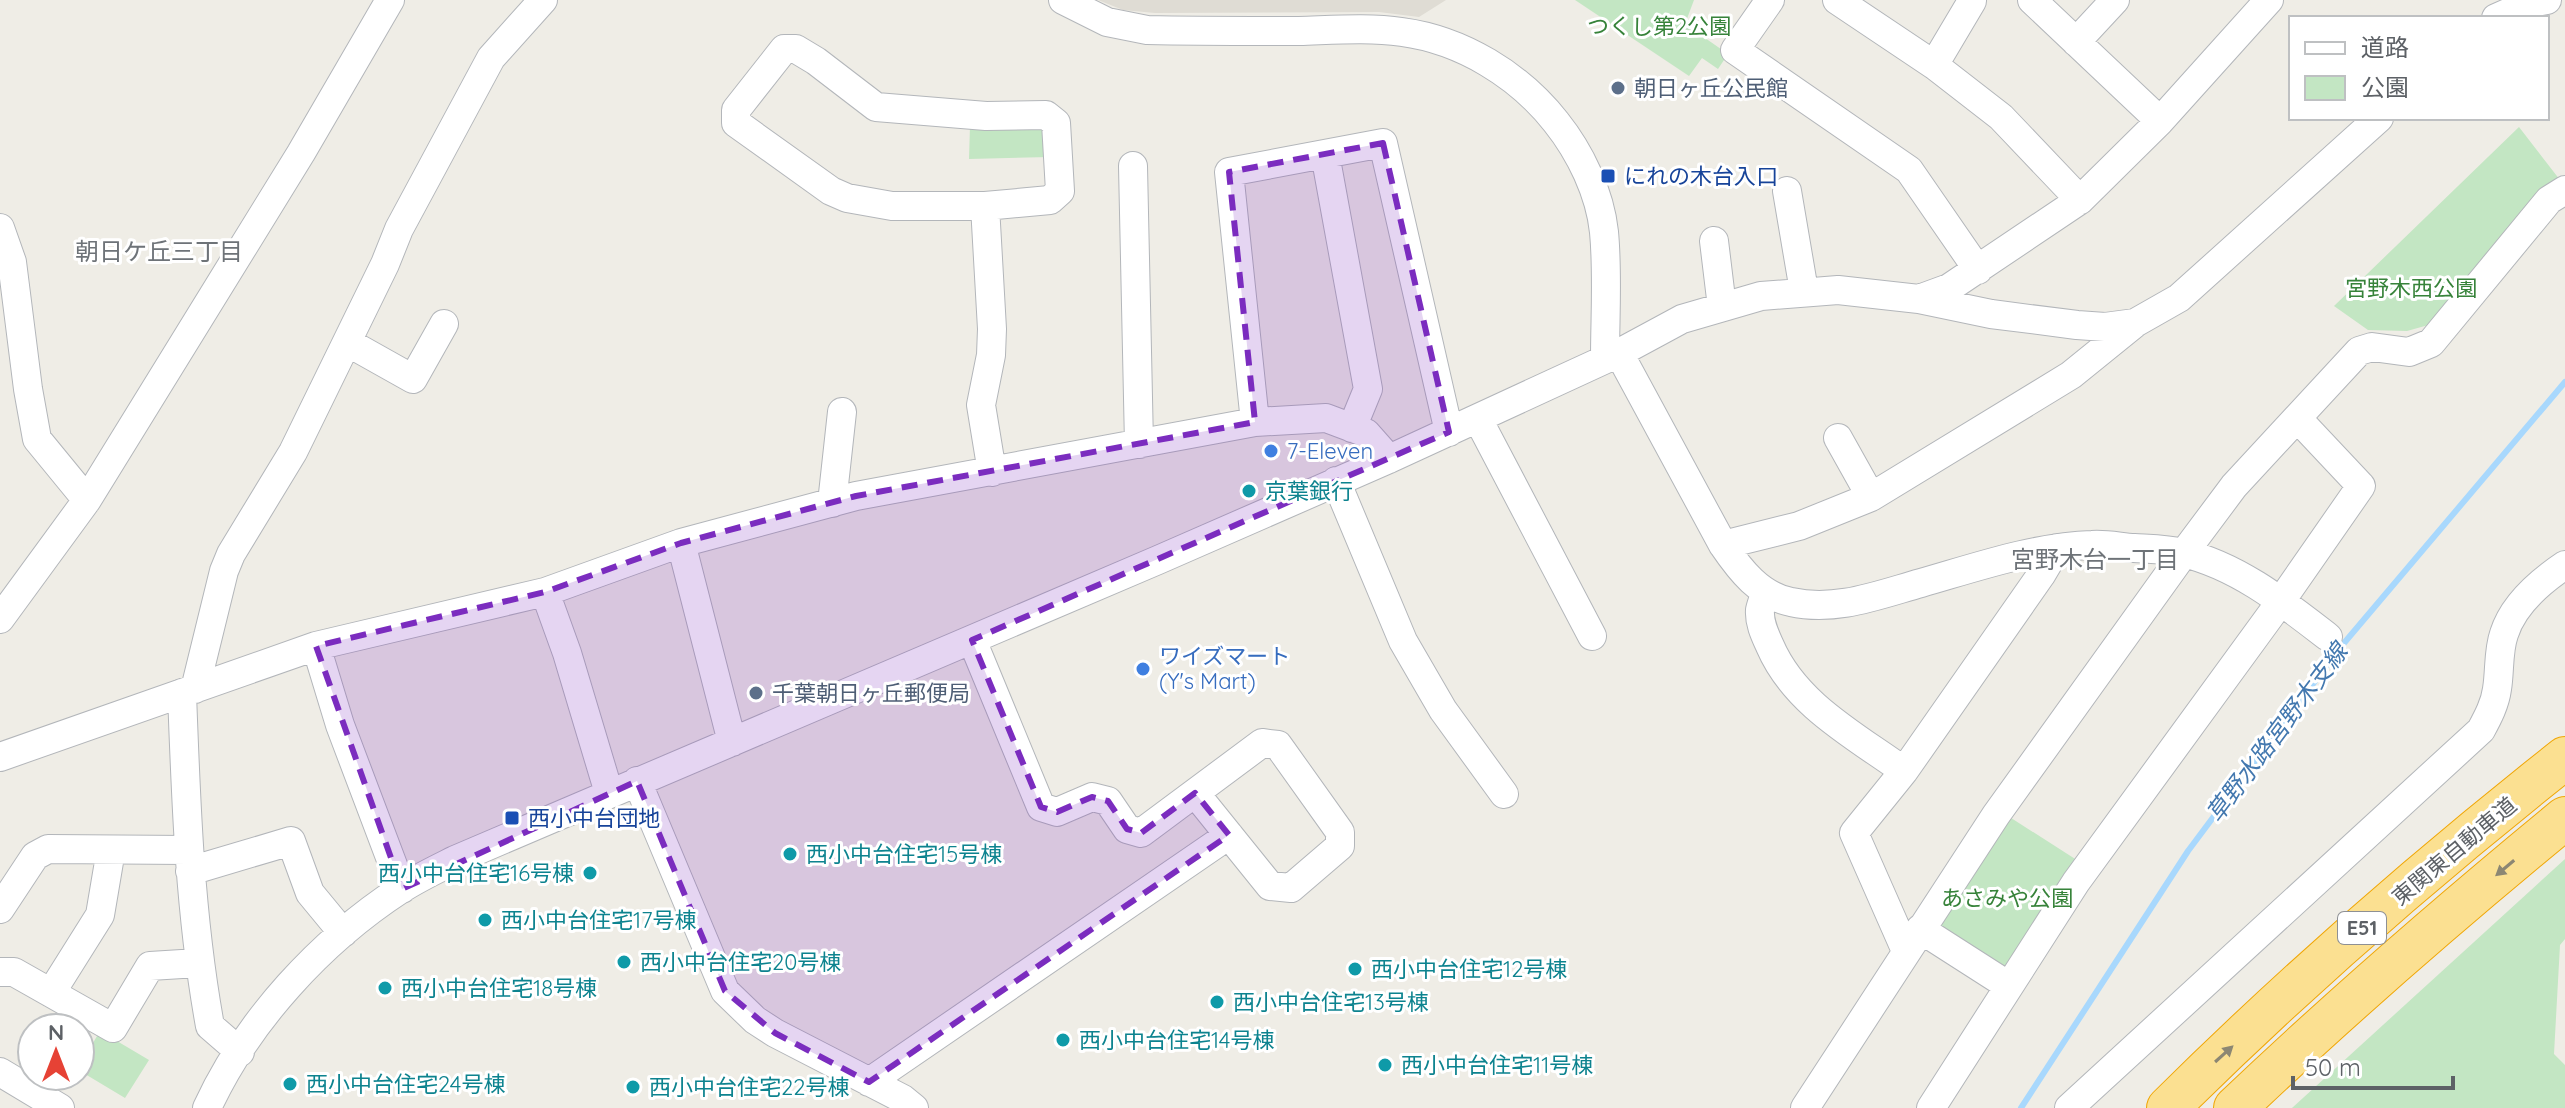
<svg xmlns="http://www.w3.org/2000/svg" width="2565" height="1108" font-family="Quicksand,'Noto Sans JP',sans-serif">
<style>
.education{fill:#dfdcd4}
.green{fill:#c3e6c3}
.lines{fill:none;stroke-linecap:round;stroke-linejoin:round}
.stream{stroke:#a8d8fd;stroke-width:6}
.minor-casing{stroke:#b3b6ba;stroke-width:30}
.highway-casing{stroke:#f0a605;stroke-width:44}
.minor{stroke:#fff;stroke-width:28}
.highway{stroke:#fbe091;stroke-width:42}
.oneway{fill:#8c8773}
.marked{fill:#7b2cbf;fill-opacity:0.2;stroke:#7b2cbf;stroke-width:6;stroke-dasharray:16 10;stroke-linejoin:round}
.service-dot{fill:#5c6f8a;stroke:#fff;stroke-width:3}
.transit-dot{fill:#1a4fb4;stroke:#fff;stroke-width:3}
.shop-dot{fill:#3f7fe0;stroke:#fff;stroke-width:3}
.culture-dot{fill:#0f9aa8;stroke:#fff;stroke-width:3}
.labels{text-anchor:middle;stroke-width:6;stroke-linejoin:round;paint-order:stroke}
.shield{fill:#fff;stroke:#8e9094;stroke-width:2}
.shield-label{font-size:20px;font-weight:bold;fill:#5d6166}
.park-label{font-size:22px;fill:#37833a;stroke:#fff}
.service-label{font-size:22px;fill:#4e5e75;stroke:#fff;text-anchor:start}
.transit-label{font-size:22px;fill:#164399;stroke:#fff;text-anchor:start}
.shop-label{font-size:22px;fill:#366cbe;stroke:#fff;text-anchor:start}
.culture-label{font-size:22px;fill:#0d838f;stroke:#fff;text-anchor:start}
.street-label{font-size:22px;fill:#5d6166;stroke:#fff}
.neighbourhood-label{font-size:24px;fill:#6e7378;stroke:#fff}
.water-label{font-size:24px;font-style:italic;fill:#4378af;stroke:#fff}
</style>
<rect width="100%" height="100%" fill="#efede6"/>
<path class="education" d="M1098,0H1446L1419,17L1379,12L1155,13L1123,10Z"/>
<path class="green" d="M1575,0H1694L1685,24L1728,54L1718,69L1702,58L1689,76Z
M1042,124L1050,157L969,159L970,126Z
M2519,127L2560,180L2432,324L2407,331L2368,330L2334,306Z
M2008,816L2083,864L2007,980L1932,932Z
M2565,859V939L2560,945L2554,1054L2565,1065V1108H2292Z
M100,1031L149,1060L125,1098L80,1071V1065Z"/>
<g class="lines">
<path class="stream" d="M2021,1108L2188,851L2339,649L2565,382"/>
<defs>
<path id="minor" d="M1063,0L1107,22L1147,30C1198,31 1248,31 1299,31C1333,30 1369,27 1402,32C1462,40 1519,75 1556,122C1580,152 1600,193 1604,232C1608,274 1605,317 1605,359
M1770,0L1735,50L1909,170L1978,270
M1837,0L1934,65L2001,117L2080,200
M2032,0L2160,121
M2496,18L2530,3L2547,0
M2076,42L2115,0
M784,49H796L816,61L876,107L986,116L1046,115L1056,123L1060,191L1050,200L985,206H892L847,198L831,191L736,123V110Z
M1934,65L1972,1L1971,0
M1325,154L1368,389L1352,428
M1133,166L1139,444
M1787,191L1804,291
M985,206L992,329L991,355L981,405L992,472
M0,228L12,262L28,389L37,439L87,500L301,153L390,0
M1714,241L1722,307
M1919,299L1991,314L2077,325L2105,327L2135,323L2179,298L2379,118
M347,342L413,379L444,324
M1619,353L1723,545C1740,570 1760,596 1791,602C1836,612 1878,595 1921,583C1977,567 2034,547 2092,545C2106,544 2120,547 2134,548C2150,549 2167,549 2183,553C2238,566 2284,603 2328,637
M1478,419L1592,636
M1255,422L1229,172L1383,143L1449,432
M1838,438L1871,497
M1336,481L1403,641L1443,710L1504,794
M832,503L842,412
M681,543L732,742
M1723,545L1799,526L1871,497L2071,375L2134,324
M545,592L567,653L609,793
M1765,592C1764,598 1761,605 1760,610C1759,623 1765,635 1770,646C1795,704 1854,735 1904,771
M0,619L87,500
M972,640L1041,807L1057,812L1092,797L1108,801L1127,829L1141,833L1262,743L1278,745L1340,832V846L1291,888L1270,886L1195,793
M316,646L340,725L402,889
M195,689L224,571L231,554L293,452L385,264L399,229L491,58L543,0
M182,693C186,805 190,916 210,1026L240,1052
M0,757L316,646L545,592L681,543L856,496L1255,422L1326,418L1366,433L1389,459
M637,781L725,991L755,1020L775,1033L903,1099L914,1108
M190,871L291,841L310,893L343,933
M0,909L35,856L48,849L188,850
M1920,929L2009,986
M1906,951L1854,833L1904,771L2041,575L2057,548
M0,972H14L113,1028L150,966L198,963
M51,993L100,915L111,850
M0,1072L60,1108
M869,1082L1229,835
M207,1108C247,1021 321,941 401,889C418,878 437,869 455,860L1158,560L1389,459L1619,353L1682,319L1761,296L1838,290L1919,299L1949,288L2080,200L2160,121L2269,0
M1805,1108L1996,815L2184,553L2234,486L2359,351L2372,347L2409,352L2431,343L2549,200L2565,190
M1931,1108L2076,882L2281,601L2361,486L2297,418
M2069,1108L2481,730C2488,717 2495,704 2497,689C2500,671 2498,651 2504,634C2513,605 2541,581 2565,565"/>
<path id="highway" d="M2168,1108C2293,984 2427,867 2565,758
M2235,1108C2341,1007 2452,911 2565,818"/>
</defs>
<use href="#minor" class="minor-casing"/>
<use href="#highway" class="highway-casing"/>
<use href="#minor" class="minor"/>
<use href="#highway" class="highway"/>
</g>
<defs><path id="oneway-solid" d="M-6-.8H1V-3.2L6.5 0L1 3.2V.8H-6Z" transform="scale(2)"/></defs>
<g class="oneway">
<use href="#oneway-solid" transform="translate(2505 868) rotate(140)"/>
<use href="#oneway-solid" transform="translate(2224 1054) rotate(-42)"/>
</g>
<path class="marked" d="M1383,143L1449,432L972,640L1041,807L1057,812L1092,797L1108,801L1127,829L1141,833L1195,793L1229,835L869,1082L775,1033L725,991L637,781L402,889L316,646L545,592L681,543L856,496L1255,422L1229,172Z"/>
<g class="service-dot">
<circle cx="1618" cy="88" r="8"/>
<circle cx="756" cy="693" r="8"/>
</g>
<g class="transit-dot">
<rect x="1600" y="168" width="16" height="16" rx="4"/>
<rect x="504" y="810" width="16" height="16" rx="4"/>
</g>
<g class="shop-dot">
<circle cx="1271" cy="451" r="8"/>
<circle cx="1143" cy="669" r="8"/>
</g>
<g class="culture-dot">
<circle cx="1249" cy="491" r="8"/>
<circle cx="790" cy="854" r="8"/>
<circle cx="590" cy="873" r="8"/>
<circle cx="485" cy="920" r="8"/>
<circle cx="624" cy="962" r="8"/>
<circle cx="1355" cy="969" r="8"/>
<circle cx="385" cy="988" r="8"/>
<circle cx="1217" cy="1002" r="8"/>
<circle cx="1063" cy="1040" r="8"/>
<circle cx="1385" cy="1065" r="8"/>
<circle cx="290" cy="1084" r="8"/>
<circle cx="633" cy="1087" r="8"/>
</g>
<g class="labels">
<rect class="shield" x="2338" y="912" width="48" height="32" rx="6"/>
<g class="shield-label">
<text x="2362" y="935">E51</text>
</g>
<g class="park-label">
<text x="1659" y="34">つくし第2公園</text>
<text x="2411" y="296">宮野木西公園</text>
<text x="2007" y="906">あさみや公園</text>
</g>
<g class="service-label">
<text x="1634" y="96">朝日ヶ丘公民館</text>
<text x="772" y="701">千葉朝日ヶ丘郵便局</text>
</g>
<g class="transit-label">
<text x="1624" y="184">にれの木台入口</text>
<text x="528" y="826">西小中台団地</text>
</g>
<g class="shop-label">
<text x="1287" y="459">7-Eleven</text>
<text x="1159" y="664">ワイズマート<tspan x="1159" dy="25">(Y's Mart)</tspan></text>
</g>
<g class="culture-label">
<text x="1265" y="499">京葉銀行</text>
<text x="806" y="862">西小中台住宅15号棟</text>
<text x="574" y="881" text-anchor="end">西小中台住宅16号棟</text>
<text x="501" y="928">西小中台住宅17号棟</text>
<text x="640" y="970">西小中台住宅20号棟</text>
<text x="1371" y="977">西小中台住宅12号棟</text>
<text x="401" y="996">西小中台住宅18号棟</text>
<text x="1233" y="1010">西小中台住宅13号棟</text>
<text x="1079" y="1048">西小中台住宅14号棟</text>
<text x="1401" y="1073">西小中台住宅11号棟</text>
<text x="306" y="1092">西小中台住宅24号棟</text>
<text x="649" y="1095">西小中台住宅22号棟</text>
</g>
<g class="street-label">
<text transform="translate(2454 851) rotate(-40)" y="8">東関東自動車道</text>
</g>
<g class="neighbourhood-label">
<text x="159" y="260">朝日ケ丘三丁目</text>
<text x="2095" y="568">宮野木台一丁目</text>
</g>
<g class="water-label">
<text transform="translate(2277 733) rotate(-53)" y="8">草野水路宮野木支線</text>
</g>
</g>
<rect x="2289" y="16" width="260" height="104" fill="#ffffff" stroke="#bec0c2" stroke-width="2"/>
<rect x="2305" y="42" width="40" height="12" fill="#ffffff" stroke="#bec0c2" stroke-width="2"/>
<text x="2361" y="56" font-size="24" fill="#5d6166">道路</text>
<rect x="2305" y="76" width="40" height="24" fill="#c3e6c3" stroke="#bec0c2" stroke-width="2"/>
<text x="2361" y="96" font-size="24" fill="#5d6166">公園</text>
<g transform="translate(56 1052)"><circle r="38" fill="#ffffff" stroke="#bec0c2" stroke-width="2"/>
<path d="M0-6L14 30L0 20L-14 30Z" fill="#e64235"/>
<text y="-12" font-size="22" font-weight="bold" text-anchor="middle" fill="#5d6166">N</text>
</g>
<path d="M2293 1076v12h160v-12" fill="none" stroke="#5d6166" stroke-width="4"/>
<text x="2305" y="1076" font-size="24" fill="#5d6166" stroke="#ffffff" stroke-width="6" paint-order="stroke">50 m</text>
</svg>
